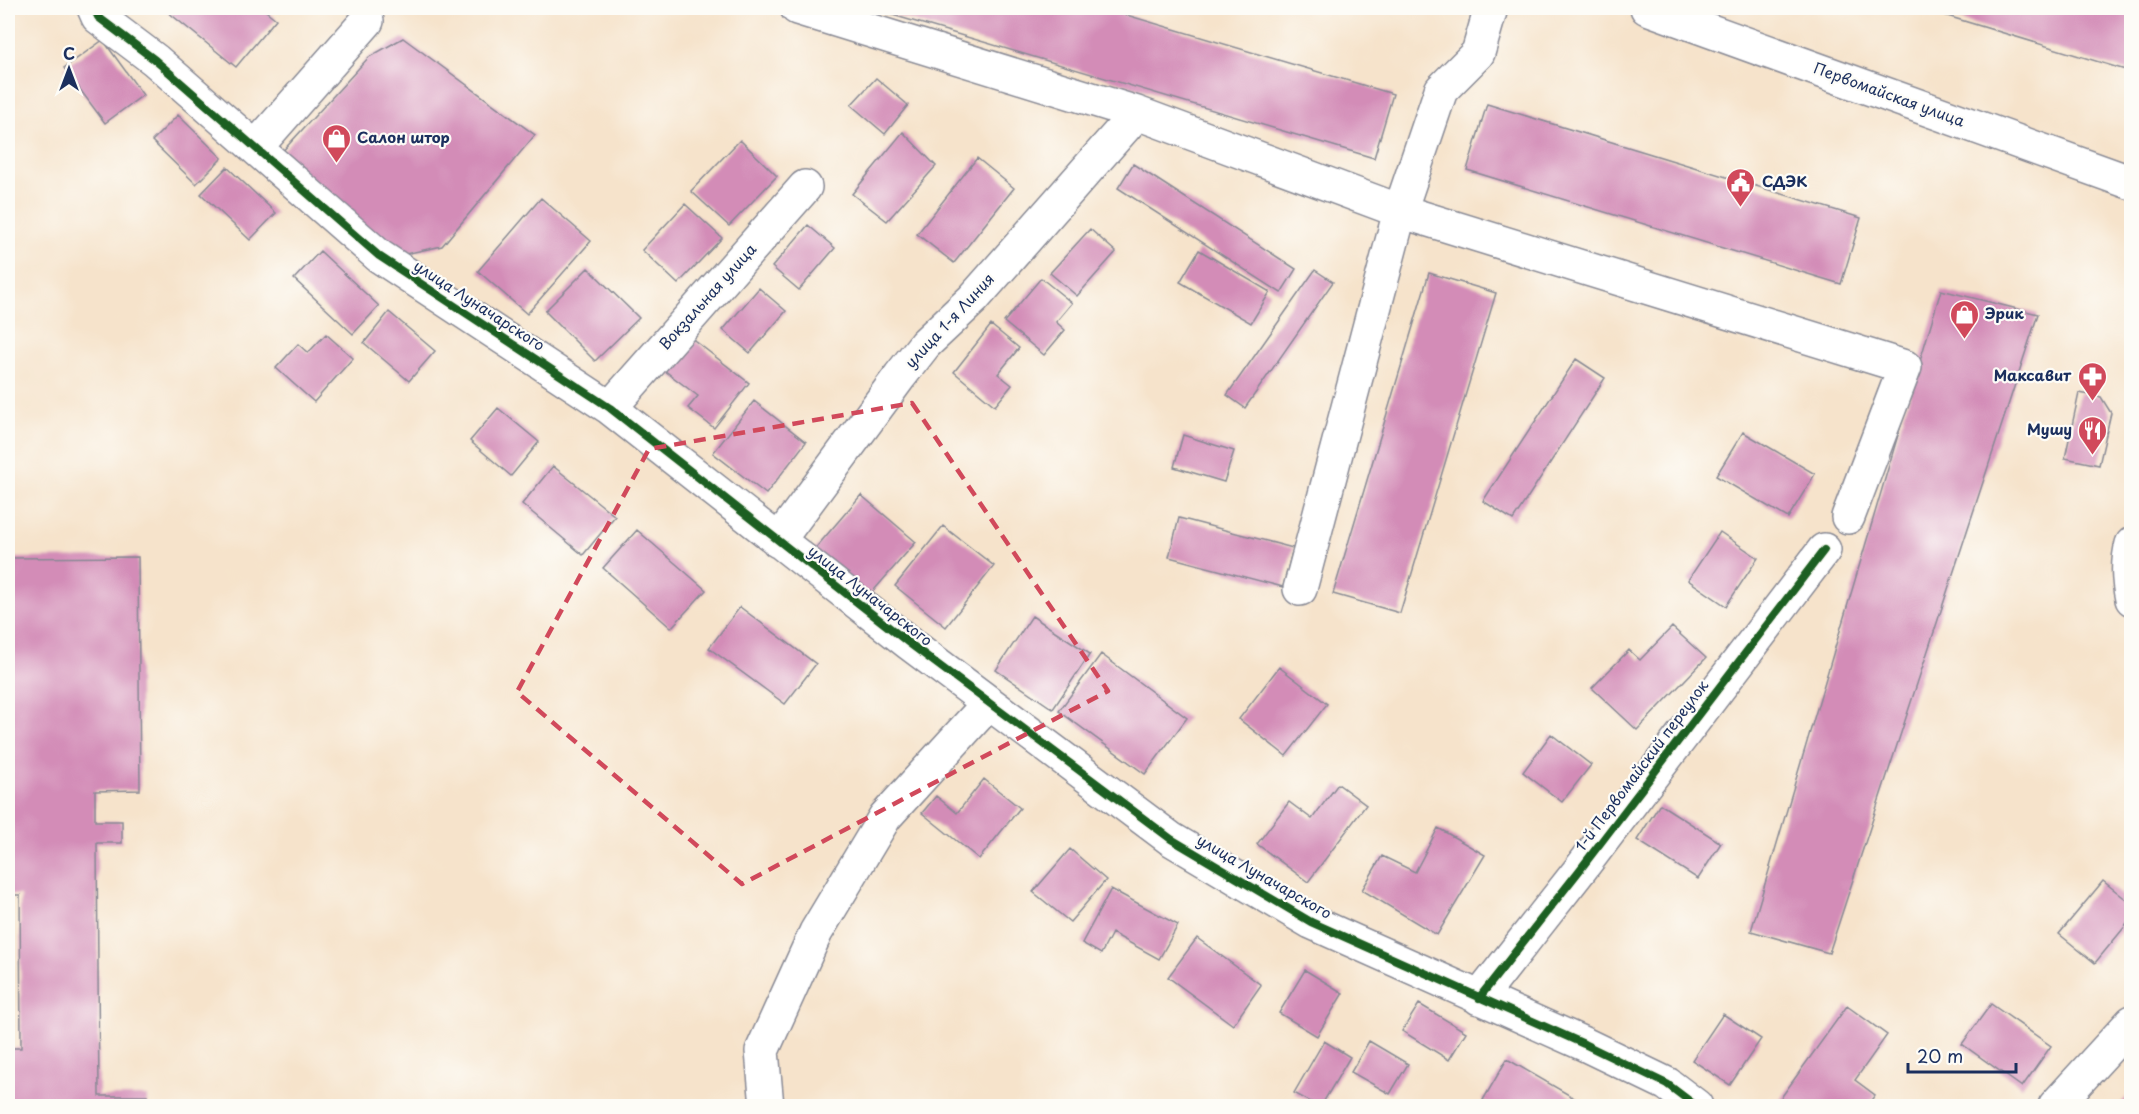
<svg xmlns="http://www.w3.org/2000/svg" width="2139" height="1114" font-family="'Playpen Sans',sans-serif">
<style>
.building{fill:#d38cb7}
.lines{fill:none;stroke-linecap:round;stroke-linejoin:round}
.minor-casing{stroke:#888994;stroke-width:36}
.minor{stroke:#fff;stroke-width:33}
.cycleway-casing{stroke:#fdfcf7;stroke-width:11}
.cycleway{stroke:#1b5e20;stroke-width:8}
.marked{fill:none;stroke:#d1495b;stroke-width:4.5;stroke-dasharray:12 8;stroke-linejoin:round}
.labels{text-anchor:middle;stroke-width:4.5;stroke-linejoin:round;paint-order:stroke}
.street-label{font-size:15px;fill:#1b2f5e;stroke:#fdfcf7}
.poi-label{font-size:15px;font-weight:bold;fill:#1b2f5e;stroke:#fdfcf7;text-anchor:start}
</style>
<rect width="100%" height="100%" fill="#fdfcf7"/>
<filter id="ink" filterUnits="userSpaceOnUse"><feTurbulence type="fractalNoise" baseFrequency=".0167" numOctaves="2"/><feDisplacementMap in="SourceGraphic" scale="12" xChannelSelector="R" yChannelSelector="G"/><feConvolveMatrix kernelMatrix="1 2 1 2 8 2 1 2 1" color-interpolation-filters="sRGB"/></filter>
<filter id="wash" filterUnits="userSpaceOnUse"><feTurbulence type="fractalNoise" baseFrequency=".008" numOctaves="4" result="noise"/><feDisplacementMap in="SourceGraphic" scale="24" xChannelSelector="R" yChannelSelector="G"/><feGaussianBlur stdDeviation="1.35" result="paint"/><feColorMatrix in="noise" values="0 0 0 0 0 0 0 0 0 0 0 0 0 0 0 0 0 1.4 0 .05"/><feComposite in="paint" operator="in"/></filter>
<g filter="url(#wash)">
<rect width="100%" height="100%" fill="#f6e3cb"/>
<g id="blocks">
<path class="building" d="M163,8H262L276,19L236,67Z
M869,8H1103L1393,94L1374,158Z
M1921,8H2132V72Z
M403,38L535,135L442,246L396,256L280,154L369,57Z
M103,40L143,95L105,123L64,68Z
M876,78L908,105L885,134L851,105Z
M1487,104L1861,218L1841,284L1467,170Z
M178,115L222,158L196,184L152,141Z
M903,132L936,166L887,221L852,194Z
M740,140L777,176L729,226L691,191Z
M977,158L1014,188L954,263L917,234Z
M1133,164L1296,269L1281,293L1118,188Z
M227,167L276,213L250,240L201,194Z
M541,198L591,241L527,314L478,271Z
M685,204L722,238L678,284L642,250Z
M808,225L835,248L799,290L772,267Z
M1090,229L1116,252L1077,296L1050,273Z
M1199,250L1270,292L1251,323L1180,282Z
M320,251L379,306L353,334L294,279Z
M588,268L639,318L595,361L545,311Z
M1315,270L1333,282L1245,408L1227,395Z
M1429,273L1496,293L1400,613L1333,594Z
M1041,278L1072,303L1056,322L1065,330L1044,355L1004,322Z
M759,288L786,311L750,353L723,330Z
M1941,290L2038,314L1829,953L1751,931Z
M389,312L435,351L409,381L364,343Z
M991,325L1019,348L998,374L1012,385L995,406L954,372Z
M326,334L353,358L314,402L276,368L298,344L308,353Z
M690,337L749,383L714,428L688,408L698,396L664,370Z
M1576,359L1605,378L1513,520L1483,501Z
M2079,393L2101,397L2111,413L2099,465L2065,458Z
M754,401L806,442L766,494L713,453Z
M498,408L539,442L511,476L470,441Z
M1743,432L1815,474L1788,518L1716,476Z
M1183,435L1234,451L1224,482L1174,467Z
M553,466L615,516L583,555L522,504Z
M861,495L916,542L868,597L813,551Z
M1179,518L1293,548L1283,587L1169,557Z
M943,526L994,566L946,627L895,586Z
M637,530L706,590L671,628L603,568Z
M1720,532L1758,558L1726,606L1688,580Z
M138,557L140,790L95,791V821H122V843H97L99,1096H147V1106H8V1048H21L20,895H8V558Z
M740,607L816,664L785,704L709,648Z
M1032,616L1090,654L1053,709L996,670Z
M1672,627L1706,658L1637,730L1592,688L1629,650L1640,660Z
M1101,654L1187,718L1145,774L1059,711Z
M1279,667L1327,704L1286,756L1239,719Z
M1551,734L1591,765L1562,802L1523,772Z
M984,779L1020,808L979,859L922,813L936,796L957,813Z
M1338,784L1366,805L1308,882L1257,844L1289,802L1312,819Z
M1660,804L1721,843L1698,879L1637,840Z
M1438,828L1485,855L1437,935L1362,890L1382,856L1415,872Z
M1070,849L1106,880L1070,922L1033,892Z
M2103,881L2132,904V918L2095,963L2059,934Z
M1111,889L1178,925L1159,959L1112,933L1101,954L1082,943Z
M1197,938L1261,985L1233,1025L1168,977Z
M1305,970L1343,993L1317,1036L1279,1013Z
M1419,1004L1466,1032L1449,1060L1402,1031Z
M1991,1004L2051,1046L2022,1087L1962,1044Z
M1847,1006L1887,1035L1855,1080L1875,1095L1867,1106H1775Z
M1723,1014L1761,1039L1730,1085L1692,1060Z
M1324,1041L1350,1057L1321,1106H1318L1294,1093Z
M1369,1041L1408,1064L1390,1094L1351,1072Z
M1507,1059L1588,1106H1494L1483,1100Z
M2132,1092V1106H2125L2121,1103Z"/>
</g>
</g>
<g filter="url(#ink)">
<use href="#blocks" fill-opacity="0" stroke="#888994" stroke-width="1.5"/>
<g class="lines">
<defs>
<path id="minor" d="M94,8L98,17L155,60L379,256L610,408L909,643L1171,839L1311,922L1584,1044L1667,1084L1696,1106
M797,8L1137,113L1400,211L1905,367L1848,517
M1647,8L2132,183
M256,147L367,21
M610,408L805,187
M778,541L900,376L925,344L973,299L1137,113
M2132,544C2127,562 2128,581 2132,599
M1300,589L1400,211L1441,90L1478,53L1491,8
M1479,998L1579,871L1824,550
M767,1106L762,1051L816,932L885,817L989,703
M2055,1106L2132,1022"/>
</defs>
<use href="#minor" class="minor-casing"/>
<use href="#minor" class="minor"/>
<defs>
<path id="cycleway" d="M94,8L98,17L155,60L379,256L610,408L909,643L1171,839L1311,922L1584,1044L1667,1084L1696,1106
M1479,998L1579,871L1824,550"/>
</defs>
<use href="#cycleway" class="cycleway-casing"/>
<use href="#cycleway" class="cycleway"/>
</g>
</g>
<path class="marked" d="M912,403L1108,691L742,884L517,692L649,449Z"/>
<defs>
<symbol id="shop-pin" viewBox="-11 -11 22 30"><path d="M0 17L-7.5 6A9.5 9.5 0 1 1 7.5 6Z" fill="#d1495b" stroke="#fdfcf7"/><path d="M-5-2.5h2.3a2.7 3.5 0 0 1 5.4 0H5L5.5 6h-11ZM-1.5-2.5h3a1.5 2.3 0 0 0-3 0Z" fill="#fff"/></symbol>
<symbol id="civic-pin" viewBox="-11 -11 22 30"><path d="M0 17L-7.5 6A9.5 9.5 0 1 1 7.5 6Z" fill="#d1495b" stroke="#fdfcf7"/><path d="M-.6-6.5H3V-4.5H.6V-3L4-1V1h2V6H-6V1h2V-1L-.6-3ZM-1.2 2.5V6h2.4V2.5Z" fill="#fff"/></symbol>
<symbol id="pharmacy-pin" viewBox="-11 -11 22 30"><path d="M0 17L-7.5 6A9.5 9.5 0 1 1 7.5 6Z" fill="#d1495b" stroke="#fdfcf7"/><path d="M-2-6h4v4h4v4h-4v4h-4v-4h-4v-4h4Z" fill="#fff"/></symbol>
<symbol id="restaurant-pin" viewBox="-11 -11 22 30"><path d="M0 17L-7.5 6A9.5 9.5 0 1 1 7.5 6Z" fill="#d1495b" stroke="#fdfcf7"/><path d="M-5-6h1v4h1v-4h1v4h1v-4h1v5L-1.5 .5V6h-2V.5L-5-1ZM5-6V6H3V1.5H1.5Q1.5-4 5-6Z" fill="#fff"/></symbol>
</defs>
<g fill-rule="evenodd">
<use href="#shop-pin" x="320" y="122" width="33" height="45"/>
<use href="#civic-pin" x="1724" y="166" width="33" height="45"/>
<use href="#shop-pin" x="1948" y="298" width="33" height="45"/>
<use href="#pharmacy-pin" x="2076" y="360" width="33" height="45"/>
<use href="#restaurant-pin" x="2076" y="414" width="33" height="45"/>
</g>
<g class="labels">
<g class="street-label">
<text transform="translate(1889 95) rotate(20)" y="5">Первомайская улица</text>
<text transform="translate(708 297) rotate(-48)" y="5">Вокзальная улица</text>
<text transform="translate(479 306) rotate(33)" y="5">улица Луначарского</text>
<text transform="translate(950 321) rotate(-47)" y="5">улица 1-я Линия</text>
<text transform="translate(870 596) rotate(38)" y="5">улица Луначарского</text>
<text transform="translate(1642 766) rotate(-53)" y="5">1-й Первомайский переулок</text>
<text transform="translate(1264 877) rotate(30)" y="5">улица Луначарского</text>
</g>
<g class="poi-label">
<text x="357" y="143">Салон штор</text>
<text x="1762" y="187">СДЭК</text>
<text x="1985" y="319">Эрик</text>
<text x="2071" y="381" text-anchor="end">Максавит</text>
<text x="2072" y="435" text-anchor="end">Мушу</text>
</g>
</g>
<rect width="2139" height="1114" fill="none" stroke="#fdfcf7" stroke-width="30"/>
<g transform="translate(69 69)" stroke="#fdfcf7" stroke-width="4.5" paint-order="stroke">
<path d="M0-4.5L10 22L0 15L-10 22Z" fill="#1b2f5e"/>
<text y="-9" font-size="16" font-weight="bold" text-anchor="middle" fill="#1b2f5e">С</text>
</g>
<path d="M1908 1063v9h108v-9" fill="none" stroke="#1b2f5e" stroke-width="3"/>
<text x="1917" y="1063" font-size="18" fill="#1b2f5e" stroke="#fdfcf7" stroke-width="4.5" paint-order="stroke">20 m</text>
</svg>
